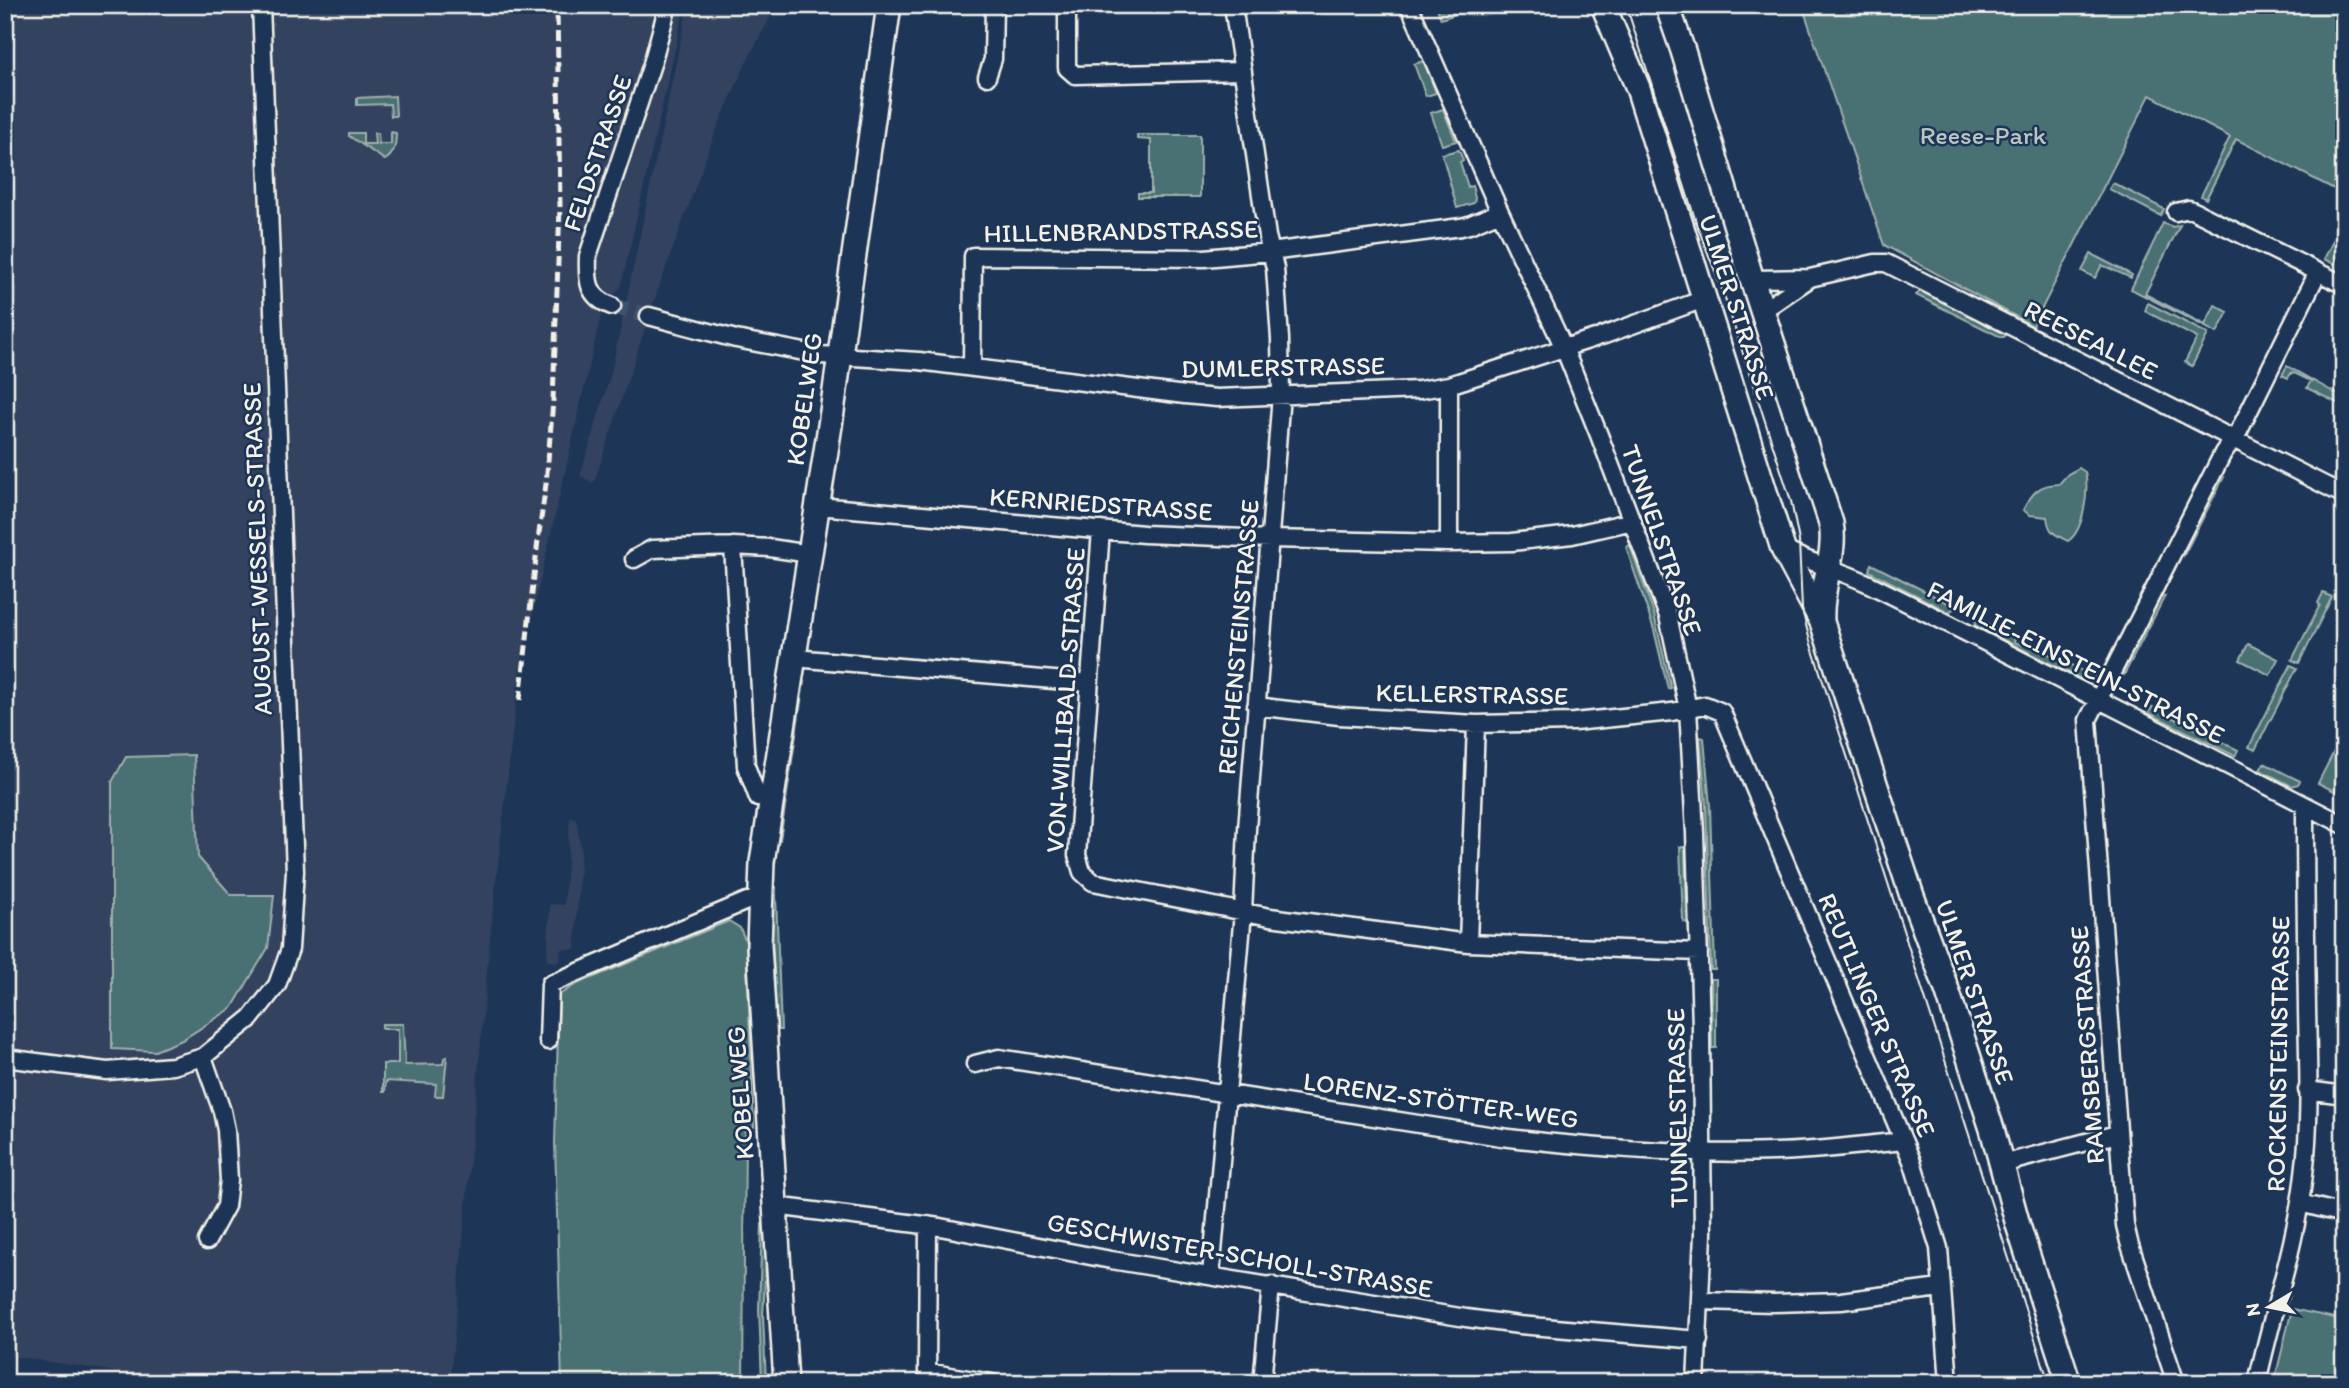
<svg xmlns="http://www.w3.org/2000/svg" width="2349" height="1388" font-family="Itim,sans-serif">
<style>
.built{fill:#33425e}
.green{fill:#4a6f72;stroke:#9fb0ad;stroke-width:2}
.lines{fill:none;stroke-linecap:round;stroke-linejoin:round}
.street-tunnel{stroke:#3d516d;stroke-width:16;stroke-dasharray:16 8;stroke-linecap:butt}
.street-casing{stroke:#f4f1e8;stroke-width:21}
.secondary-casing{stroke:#f4f1e8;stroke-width:28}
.street{stroke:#1d3557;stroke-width:16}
.secondary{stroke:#1d3557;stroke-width:23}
.tram{stroke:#f4f1e8;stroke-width:2}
.rail{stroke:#f4f1e8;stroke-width:5;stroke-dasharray:10 5;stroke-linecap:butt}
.labels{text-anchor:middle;stroke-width:5;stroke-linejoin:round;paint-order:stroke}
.park-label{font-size:26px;fill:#b8c4bf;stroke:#1d3557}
.street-label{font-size:26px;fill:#f4f1e8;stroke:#1d3557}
</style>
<rect width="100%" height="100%" fill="#1d3557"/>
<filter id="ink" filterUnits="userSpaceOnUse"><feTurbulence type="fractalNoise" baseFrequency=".0143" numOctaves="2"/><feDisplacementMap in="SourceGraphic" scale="14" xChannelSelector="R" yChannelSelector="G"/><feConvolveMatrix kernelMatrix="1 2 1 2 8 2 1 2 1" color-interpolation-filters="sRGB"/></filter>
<g filter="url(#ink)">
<path class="built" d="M5,5H685L621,287L602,311L519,673L491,929L450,1383H188L5,1355Z
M688,5H777L746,63L715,133L655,298L594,483L580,476L611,373Z
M570,818H576L581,849L575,949H561L560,962L547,961L550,904L564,905Z"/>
<path class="green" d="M1436,5H1482L1441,19Z
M1802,5H2344V194L2236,139L2206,199L2201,196L2230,137L2150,95L2033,326L1884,245Z
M1424,61L1436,93L1426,96L1414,64Z
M395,96L396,116H391L390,104L357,105V98Z
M1443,109L1456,141L1442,145L1431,113Z
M391,132L396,133C396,144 395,154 385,160L349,136V133H363V144H375L374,133H378L379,144H391Z
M1137,135H1200V197H1138V193H1151V140L1137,139Z
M1459,150L1463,160L1460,162L1468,187L1472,186L1475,198L1474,203L1457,208L1442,154Z
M2113,183L2164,209L2161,216L2109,189Z
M2344,219V245L2334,264L2324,259Z
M2163,223L2173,227L2180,225L2145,294L2205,325L2215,305L2228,312L2217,333L2131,289Z
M2091,254L2132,275L2131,278L2102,265L2095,278L2082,271Z
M1921,291L1998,330L2001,329L2007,332L2004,337H2001L1916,295Z
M2148,303L2208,334L2192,366L2185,362L2197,338L2145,311Z
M2287,366L2344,398L2343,406L2307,388L2311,381L2292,372L2288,378L2282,375Z
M2079,468L2085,472C2089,490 2084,531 2068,541C2054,534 2049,533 2047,517L2030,515L2023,510C2032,493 2039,484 2059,484L2068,474Z
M2219,474L2224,477L2184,555L2183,547Z
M1630,545L1654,614L1671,688L1668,689L1654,630L1626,547Z
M1871,564L1956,607L1949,612L1869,571Z
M2323,593L2332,597L2299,663L2292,660L2320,605L2318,603Z
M2165,596L2124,675L2120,673L2157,599Z
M1975,617L2000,630L1998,634L2004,637L2007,633L2015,637L2014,642L2023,645L2025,642L2095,677L2082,679L1976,626Z
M2248,644L2278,659L2270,675L2240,660Z
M2291,665L2297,668L2255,750L2249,747Z
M799,680L804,682L780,840L776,841Z
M2152,707L2238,750L2235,756L2149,713Z
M2344,732V796L2318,783Z
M1700,737L1704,738L1710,806L1715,970H1711L1706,806Z
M194,755L198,857L231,895H274L268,948L232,1008L182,1040L155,1051L112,1049V782L126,757Z
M2264,763L2300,781L2298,784L2292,786L2260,770Z
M1680,847H1685L1687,923L1683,921Z
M773,887H776V895L781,1030H777L772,936Z
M729,921L740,928L746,942L754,1127L745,1132L743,1383H562L555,1143L559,995L575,985Z
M1711,979H1716V1048H1712Z
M382,1024H403L405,1065L443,1064L444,1058L447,1057L443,1096H435L436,1084L386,1081L385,1092H383V1064H398V1029H382Z
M762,1224H766L767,1247L763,1315L766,1383H762L759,1309Z
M2292,1309L2344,1320V1383H2274Z"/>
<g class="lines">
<path class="street-tunnel" d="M612,306L649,316"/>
<defs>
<path id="street" d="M1067,5V68L1075,75L1243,71
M1409,5L1500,212L1564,348L1599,435L1668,616L1688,709L1695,833L1701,1027L1703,1234L1696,1383
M987,77L993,59L994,5
M2176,212L2189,209L2194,211L2344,285
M1752,279L1810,278L1875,263H1886L2344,495
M612,306C587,297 587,280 588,256L652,64L668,5
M1762,311L1809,279
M649,316L736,339L820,355L919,361L1185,395L1217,398L1419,390L1449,385L1595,338
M1602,336L1704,299
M972,368L973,256L1204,258L1270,252L1461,227L1469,225L1500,212
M817,506L1144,534L1270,539L1449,543L1512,542L1572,535L1633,521
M1101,530L1077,855L1082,872L1093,882L1270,917L1468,943L1699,952
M1449,543V385
M733,546L746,766L758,798L770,799
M1783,549C1810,563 1839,570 1867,583C2027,662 2185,744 2344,825
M634,559L652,549L733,546L770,548L810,554
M794,658L1089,683
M1256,706L1339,716L1476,724L1574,722L1672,712L1705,705L1722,712L1912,1161L1939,1248L1949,1383
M1468,943L1476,724
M548,1041L550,984L747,901H759
M203,1057L222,1111L226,1130L229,1180L226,1206L207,1241
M5,1058L107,1071L173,1066L203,1057L251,1018L277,985L290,949L295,871L261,5
M975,1064L999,1058L1501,1137C1592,1148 1684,1155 1775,1152C1818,1151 1861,1145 1903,1141
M2307,1090L2344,1095
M2002,1164L2117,1134
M2300,1203L2344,1214
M775,1206L940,1227L1111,1260L1466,1318L1519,1325L1699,1340
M928,1225L927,1372L992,1383
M1211,1275L1243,912L1247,829L1281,395L1280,339L1275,268L1267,236L1233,5
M1701,1301L1774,1303L1841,1301L1940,1288
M1262,1383L1271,1285
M2176,1383L2129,1242L2125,1225L2088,720L2223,453L2239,431L2317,274
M2257,1383C2272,1313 2296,1245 2304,1174C2311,1120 2308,1063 2307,1009C2306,941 2305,873 2305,806"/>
<path id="secondary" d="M1603,5L1638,88L1783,549L1822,622L1912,896L1947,990L1992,1129L2018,1225L2069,1383
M1667,5L1683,51L1750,273L1831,523C1837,554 1820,587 1822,619
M786,1383L759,945L762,862L831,419L889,5"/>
</defs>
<use href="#street" class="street-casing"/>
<use href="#secondary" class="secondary-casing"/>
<use href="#street" class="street"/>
<use href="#secondary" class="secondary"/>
<path class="tram" d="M1626,5L1697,225L1723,292L1791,501L1799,541L1802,609L1810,641L2049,1383"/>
<path class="rail" d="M520,700L538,540L546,484L553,401L560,206L557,5"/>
</g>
</g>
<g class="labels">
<g class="park-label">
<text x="1983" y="144">Reese-Park</text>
</g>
<g class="street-label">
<text transform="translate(597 153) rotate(-71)" y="9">FELDSTRASSE</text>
<text transform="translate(1121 231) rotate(-1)" y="9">HILLENBRANDSTRASSE</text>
<text transform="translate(1737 307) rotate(72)" y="9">ULMER STRASSE</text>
<text transform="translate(2091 340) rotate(27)" y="9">REESEALLEE</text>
<text transform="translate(1283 367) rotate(-1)" y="9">DUMLERSTRASSE</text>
<text transform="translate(804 399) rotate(-82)" y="9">KOBELWEG</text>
<text transform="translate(1101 504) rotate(4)" y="9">KERNRIEDSTRASSE</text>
<text transform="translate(1662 540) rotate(71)" y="9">TUNNELSTRASSE</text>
<text transform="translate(257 549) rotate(-92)" y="9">AUGUST-WESSELS-STRASSE</text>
<text transform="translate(1238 637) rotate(-85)" y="9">REICHENSTEINSTRASSE</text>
<text transform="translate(2076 662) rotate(27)" y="9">FAMILIE-EINSTEIN-STRASSE</text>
<text transform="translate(1472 694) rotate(1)" y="9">KELLERSTRASSE</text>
<text transform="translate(1065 700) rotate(-86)" y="9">VON-WILLIBALD-STRASSE</text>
<text transform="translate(1975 992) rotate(71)" y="9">ULMER STRASSE</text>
<text transform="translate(1877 1015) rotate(67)" y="9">REUTLINGER STRASSE</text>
<text transform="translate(2087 1045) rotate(-94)" y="9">RAMSBERGSTRASSE</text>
<text transform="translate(2278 1054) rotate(-89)" y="9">ROCKENSTEINSTRASSE</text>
<text transform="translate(740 1093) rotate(-94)" y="9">KOBELWEG</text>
<text transform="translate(1441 1100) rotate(8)" y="9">LORENZ-STÖTTER-WEG</text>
<text transform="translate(1677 1108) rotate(-91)" y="9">TUNNELSTRASSE</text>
<text transform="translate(1240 1255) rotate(10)" y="9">GESCHWISTER-SCHOLL-STRASSE</text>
</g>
</g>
<rect width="2349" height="1388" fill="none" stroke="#1d3557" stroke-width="28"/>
<rect x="14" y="14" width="2321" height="1360" fill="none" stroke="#f4f1e8" stroke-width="2.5" filter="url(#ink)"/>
<g transform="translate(2269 1307) rotate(260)" stroke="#1d3557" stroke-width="5" paint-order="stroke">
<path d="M0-5L12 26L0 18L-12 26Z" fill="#f4f1e8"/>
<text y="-10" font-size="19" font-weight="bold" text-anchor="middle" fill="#f4f1e8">N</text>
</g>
</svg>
